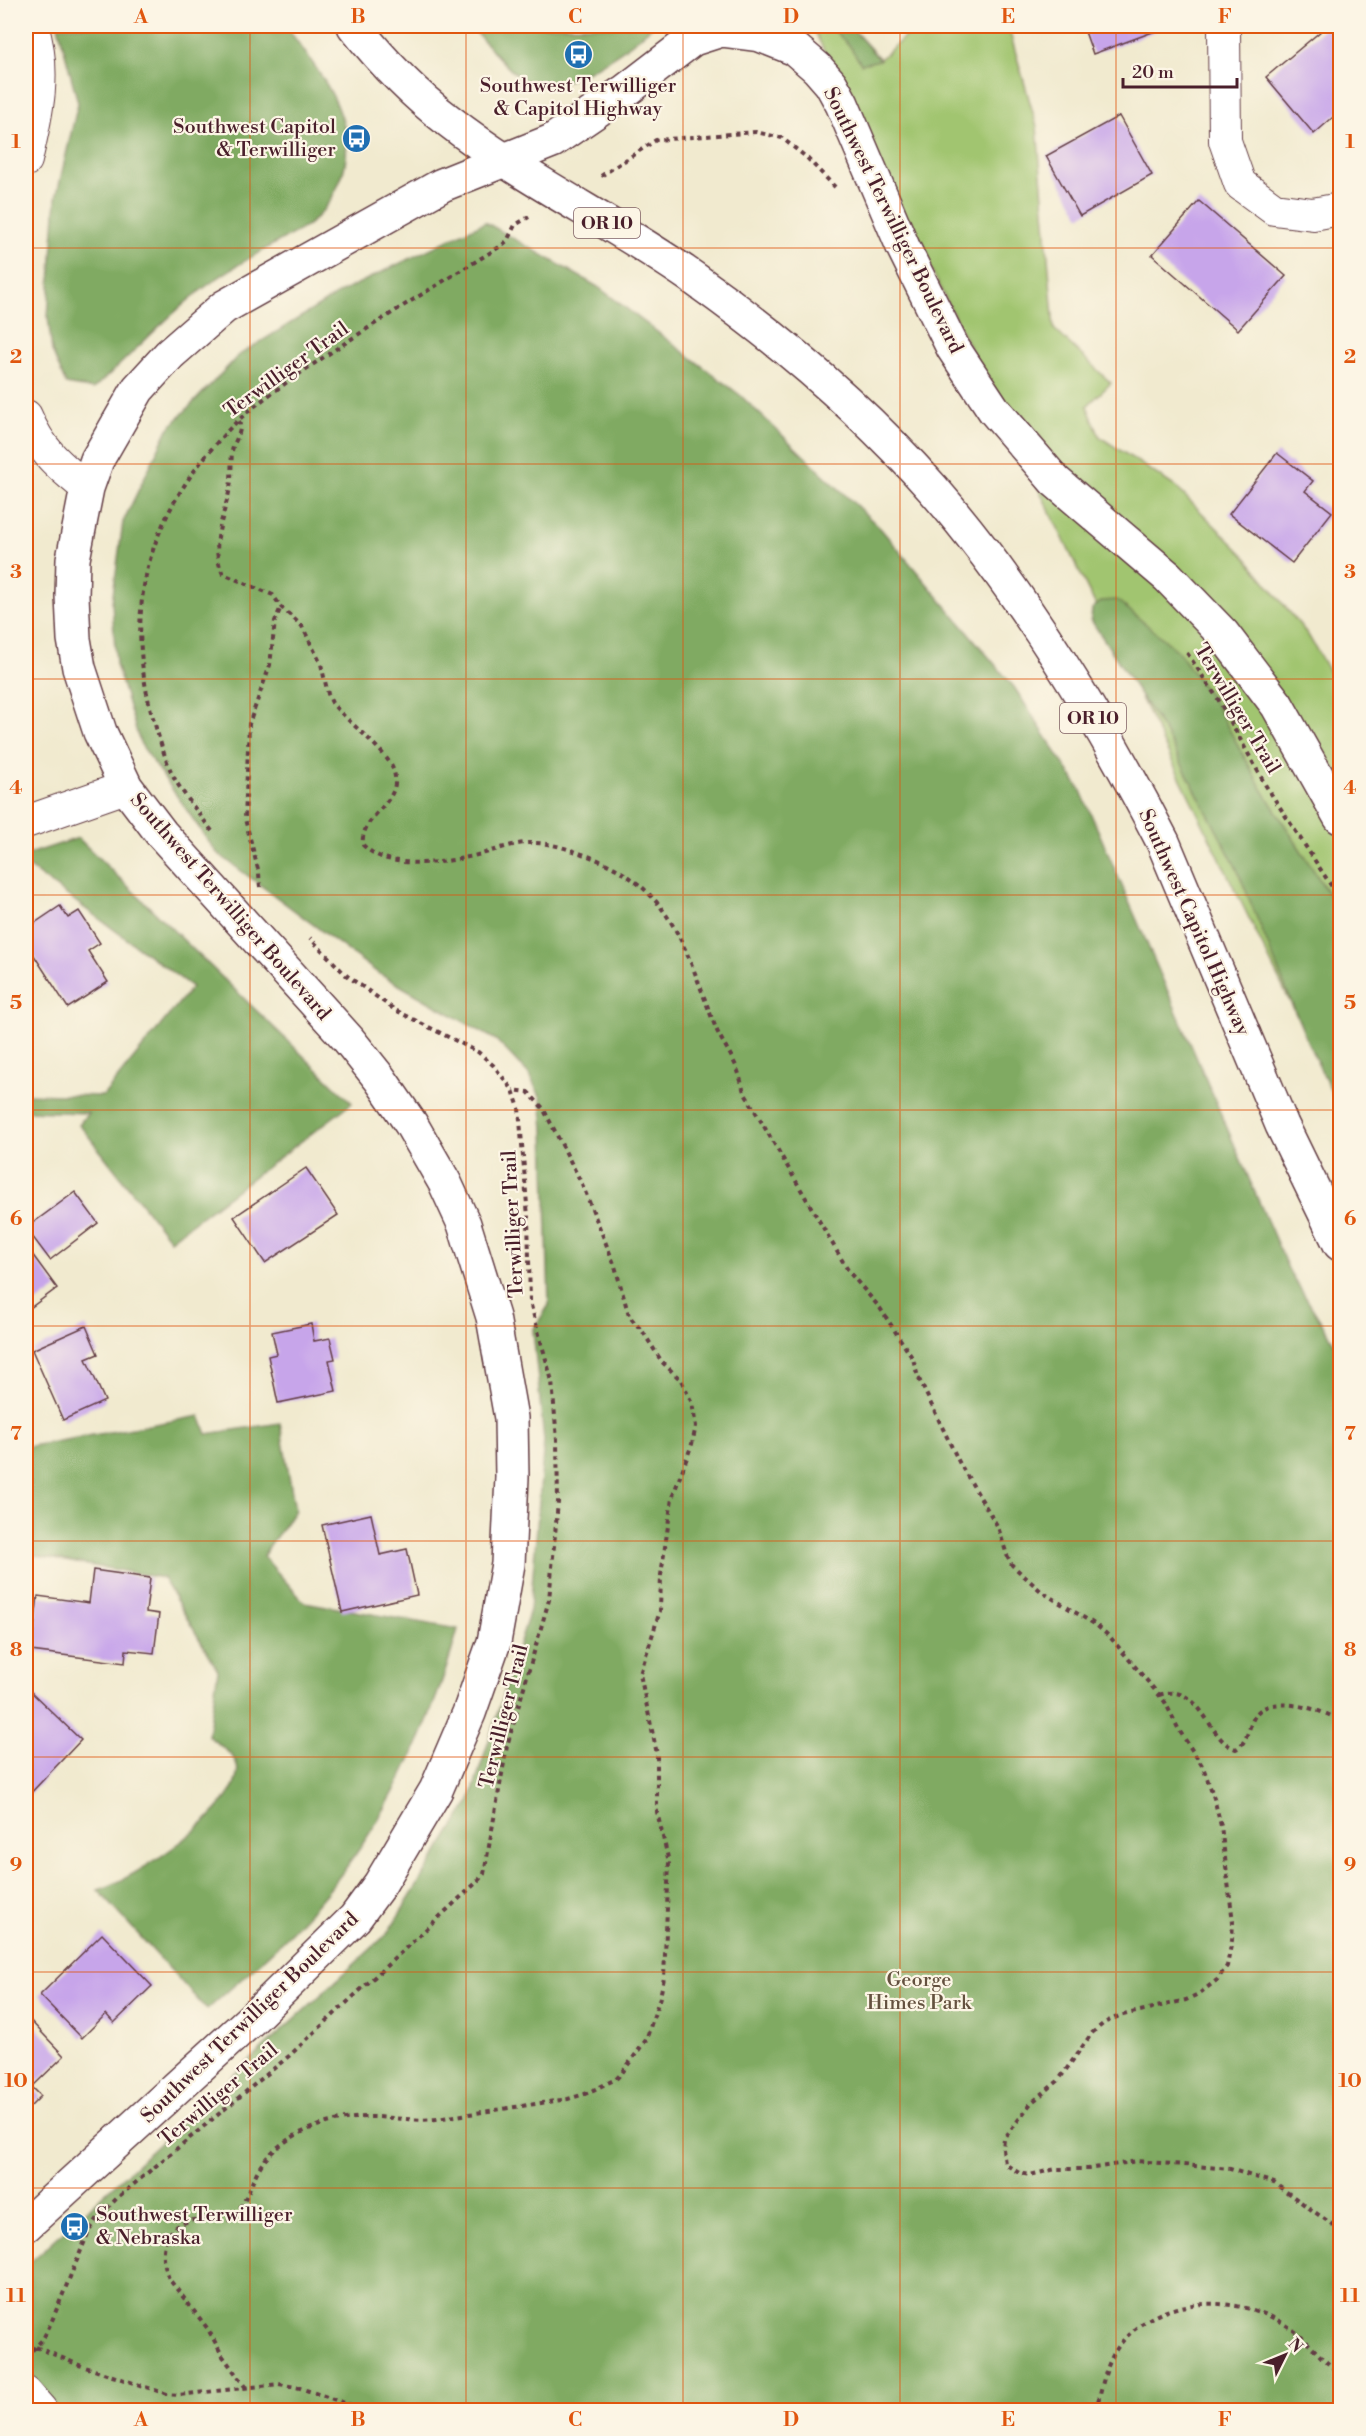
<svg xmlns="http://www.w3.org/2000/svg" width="1366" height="2436" font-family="'Libre Bodoni',serif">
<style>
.green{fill:#a1c56f;stroke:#76724d;stroke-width:1.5}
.forest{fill:#80aa62;stroke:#656446;stroke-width:1.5}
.building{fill:#c7a5ea}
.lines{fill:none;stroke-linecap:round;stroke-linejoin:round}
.street-casing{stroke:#633d44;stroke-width:34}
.secondary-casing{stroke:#633d44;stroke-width:36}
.primary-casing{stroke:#633d44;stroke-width:36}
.path{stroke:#633d44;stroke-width:4;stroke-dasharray:4.5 4.5;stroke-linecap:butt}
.street{stroke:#fff;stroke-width:32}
.secondary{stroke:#fff;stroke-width:33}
.primary{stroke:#fff;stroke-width:33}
.grid{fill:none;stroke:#e0560e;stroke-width:1.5;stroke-opacity:0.55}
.labels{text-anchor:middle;stroke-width:4.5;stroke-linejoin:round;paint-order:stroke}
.shield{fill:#fcf5e5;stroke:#7f5f63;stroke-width:1.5}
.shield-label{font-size:18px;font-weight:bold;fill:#4a1f2b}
.poi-label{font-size:20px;fill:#4a1f2b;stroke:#fcf5e5}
.street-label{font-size:20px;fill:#4a1f2b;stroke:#fcf5e5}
.park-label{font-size:20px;fill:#64513f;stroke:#fcf5e5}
.neatline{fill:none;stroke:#e0560e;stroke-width:2}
.grid-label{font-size:20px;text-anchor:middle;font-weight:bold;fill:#e0560e}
</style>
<rect width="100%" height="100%" fill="#fcf5e5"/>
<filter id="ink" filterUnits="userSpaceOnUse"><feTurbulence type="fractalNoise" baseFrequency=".0167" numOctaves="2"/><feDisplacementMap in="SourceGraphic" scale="12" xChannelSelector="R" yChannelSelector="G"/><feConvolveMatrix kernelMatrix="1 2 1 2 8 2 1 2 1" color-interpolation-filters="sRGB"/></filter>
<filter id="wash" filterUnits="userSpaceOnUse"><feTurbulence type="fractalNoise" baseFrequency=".008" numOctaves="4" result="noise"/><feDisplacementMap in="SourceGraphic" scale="24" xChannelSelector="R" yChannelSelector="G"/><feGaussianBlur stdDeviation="1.35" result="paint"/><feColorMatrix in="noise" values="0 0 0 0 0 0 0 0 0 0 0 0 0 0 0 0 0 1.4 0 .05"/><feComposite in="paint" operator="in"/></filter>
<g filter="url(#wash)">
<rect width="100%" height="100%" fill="#f1eacf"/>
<path class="green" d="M812,26H850L880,59L917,26H1008L1037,127L1054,329L1111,383L1087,406L1100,437L1176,487L1244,555L1308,635L1340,691V1104Z"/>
<path class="forest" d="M58,26H286C317,70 361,118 342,176C335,195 325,212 309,224C301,231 290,235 281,240C259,253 236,265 215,280C170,311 135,353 93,389L66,384L52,351L48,317L56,198L78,103Z
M470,26H653C628,48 562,99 526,81C509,73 484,40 470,26Z
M829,26H850L880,60L861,64L849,45Z
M485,222L598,287L740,395L881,529L1014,687L1081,791L1289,1271L1340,1352V2410H26V2266L387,1934L469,1803L530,1610L544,1441L533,1330L549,1305L544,1129L541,1098L528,1073L496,1040L378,973L216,852L140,743L116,664L112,602L123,522L168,429L239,355L341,292Z
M1117,600L1178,651L1214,702L1262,789L1340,912V1110L1308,1043L1237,869L1166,734L1091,620L1092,609L1102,601Z
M78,838L352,1103L170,1240L79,1124L88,1113L26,1111V1094L103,1096L192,987L26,865V855Z
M200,1416L207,1434L280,1423L295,1510L263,1556L304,1602L458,1629C427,1742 376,1845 294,1929C267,1958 236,1983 207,2010L98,1890C132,1881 247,1806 237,1765C234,1754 217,1743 208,1736L218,1670L163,1578L26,1554V1447Z"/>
<g id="blocks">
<path class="building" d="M1083,26H1169L1093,54Z
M1327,26H1340V111L1314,134L1266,77Z
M1119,116L1152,175L1080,216L1046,156Z
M1199,201L1286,276L1238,330L1152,255Z
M1277,453L1313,481L1305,491L1332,512L1292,563L1229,514Z
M60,906L68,918L79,911L100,943L88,951L108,982L68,1008L26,943V929Z
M306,1168L338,1215L265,1263L234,1217Z
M75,1192L98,1223L50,1260L26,1228Z
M29,1250L57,1288L26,1311V1253Z
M311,1324L314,1341L330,1338L335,1359L329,1360L336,1391L278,1403L268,1356L277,1354L272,1332Z
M86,1326L98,1354L86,1359L105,1401L63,1420L32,1350Z
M371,1514L380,1555L407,1549L417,1595L342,1612L322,1525Z
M93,1570L150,1578L146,1612L159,1614L154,1653L126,1650L125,1663L31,1651L38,1596L89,1603Z
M26,1687L81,1740L26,1798Z
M102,1934L152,1986L114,2023L106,2014L82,2038L40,1995Z
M26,2016L64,2056L32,2087L41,2096L26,2111Z"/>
</g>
</g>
<g filter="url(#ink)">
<use href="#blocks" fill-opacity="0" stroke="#633d44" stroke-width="1.5"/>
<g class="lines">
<defs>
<path id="street" d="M1224,26L1225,141L1240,184L1274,209L1313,214L1340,209
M26,160C37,114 47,71 32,26
M26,416C40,450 59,466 87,488
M26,822L126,787
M26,2393L41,2410"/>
<path id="secondary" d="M26,2225L255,2016L355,1918L380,1884L436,1790L469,1713L494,1642L508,1564L512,1477L511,1418L493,1317L464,1224L445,1183L411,1124L380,1079L348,1039L161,833L126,787L100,732L79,668L74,639L72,596L73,559L87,488L97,460L138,389L170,354L224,307L442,185L552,141L624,92L693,39L721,30L760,35L795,49L817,68L831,84L842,104L903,247L953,348L994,410L1055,481L1168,577L1223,634L1277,705L1340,817"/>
<path id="primary" d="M354,26C382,61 413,94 449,121C526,181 616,223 696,280C782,341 863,410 933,489C1022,591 1102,723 1163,842L1282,1125L1340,1244"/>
</defs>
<use href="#street" class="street-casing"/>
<use href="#secondary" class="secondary-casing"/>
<use href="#primary" class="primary-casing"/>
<path class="path" d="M601,176L656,140L756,132L782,138L806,157L835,187
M239,421C243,433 234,440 232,451C231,464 232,476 230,488C224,517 209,546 223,574L273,595L281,607L302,626L321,664L328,694L332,703C347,722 389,752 394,772C403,804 359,815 363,845C375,857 388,860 404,862C432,865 458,860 485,853C499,849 514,843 529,843C547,842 566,848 582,854C672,884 684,947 715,1026C720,1039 728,1049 734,1062C739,1071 741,1082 744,1092L849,1272L880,1308L913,1359L918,1377L960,1464L998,1527L1007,1555L1012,1565L1042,1592L1096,1625L1110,1637L1165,1702L1179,1730L1203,1767L1214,1798L1221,1826L1233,1922L1232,1940L1227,1966L1217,1980L1200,1993L1186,2000L1119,2016L1104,2023L1092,2033L1058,2081L1031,2103L1004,2139L1003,2149L1005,2164L1019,2173L1030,2175L1056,2169H1088L1137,2161L1230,2169L1274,2183L1340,2230
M1187,653L1218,699L1266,786L1340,899
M212,831C200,815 188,800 177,783C165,762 158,734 151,711C124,605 148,519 221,438C249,406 289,381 324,357C382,318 442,282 501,246L507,241L515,225L529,217
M260,887L259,873L245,819L249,724L270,665L275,621L281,607
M1159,1695C1203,1681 1206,1740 1236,1749C1249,1742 1248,1724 1257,1713C1272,1695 1323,1709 1340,1721
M36,2347L79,2365L167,2394L179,2395L279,2384L300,2388L354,2406L377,2410
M26,2357L43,2339L51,2323L89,2231L98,2218L117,2198L289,2056L476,1883L484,1874L507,1746L549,1600L558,1502L557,1440L552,1381L530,1302L528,1217L519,1108L513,1090L493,1065L478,1052L395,1010L346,975L310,938
M246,2388L222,2355L208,2329L169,2279C157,2248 165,2221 202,2219C211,2218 221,2221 229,2220C248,2206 250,2178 264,2161C290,2129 337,2116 377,2117C397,2118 416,2121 436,2119L568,2099L585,2094L616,2079L622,2073L646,2040L660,1997L664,1978L669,1862L657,1812V1754L640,1674L660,1611L661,1575L672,1498L692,1444L696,1426L692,1403L681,1380L662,1362L643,1332L629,1316L615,1266L582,1184L543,1108L528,1092L513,1090
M1096,2410C1101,2391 1105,2367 1116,2350C1153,2294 1238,2292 1289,2327C1308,2340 1321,2360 1340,2373"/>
<use href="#street" class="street"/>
<use href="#secondary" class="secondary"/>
<use href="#primary" class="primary"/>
</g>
</g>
<path class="grid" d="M250,26V2410M466,26V2410M683,26V2410M900,26V2410M1116,26V2410M26,248H1340M26,464H1340M26,679H1340M26,895H1340M26,1110H1340M26,1326H1340M26,1541H1340M26,1757H1340M26,1972H1340M26,2188H1340"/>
<defs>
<symbol id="bus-disc" viewBox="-11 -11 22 22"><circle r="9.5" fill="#1f6fb2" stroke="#fcf5e5"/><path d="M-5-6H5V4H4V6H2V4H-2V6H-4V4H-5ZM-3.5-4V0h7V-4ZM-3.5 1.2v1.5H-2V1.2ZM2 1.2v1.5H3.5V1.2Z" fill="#fff"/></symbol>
</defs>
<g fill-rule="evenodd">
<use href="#bus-disc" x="562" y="38" width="33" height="33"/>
<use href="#bus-disc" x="340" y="122" width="33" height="33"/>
<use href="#bus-disc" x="58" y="2210" width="33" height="33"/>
</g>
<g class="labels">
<g class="shield">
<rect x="574" y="208" width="66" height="30" rx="4.5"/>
<rect x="1060" y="703" width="66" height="30" rx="4.5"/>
</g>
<g class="shield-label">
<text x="607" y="229">OR 10</text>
<text x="1093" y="724">OR 10</text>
</g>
<g class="poi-label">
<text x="578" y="92">Southwest Terwilliger<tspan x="578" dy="23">&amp; Capitol Highway</tspan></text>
<text x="336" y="133" text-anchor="end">Southwest Capitol<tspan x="336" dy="23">&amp; Terwilliger</tspan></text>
<text x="96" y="2221" text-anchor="start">Southwest Terwilliger<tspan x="96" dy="23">&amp; Nebraska</tspan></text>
</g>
<g class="street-label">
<text transform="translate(894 220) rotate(64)" y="7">Southwest Terwilliger Boulevard</text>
<text transform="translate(286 369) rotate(-36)" y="7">Terwilliger Trail</text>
<text transform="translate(1238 708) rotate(59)" y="7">Terwilliger Trail</text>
<text transform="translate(231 906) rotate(49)" y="7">Southwest Terwilliger Boulevard</text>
<text transform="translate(1195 922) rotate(66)" y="7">Southwest Capitol Highway</text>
<text transform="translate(512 1224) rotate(-93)" y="7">Terwilliger Trail</text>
<text transform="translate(503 1716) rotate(-76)" y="7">Terwilliger Trail</text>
<text transform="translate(249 2017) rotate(-44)" y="7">Southwest Terwilliger Boulevard</text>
<text transform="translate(218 2094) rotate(-40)" y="7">Terwilliger Trail</text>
</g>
<g class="park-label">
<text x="919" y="1986">George<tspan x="919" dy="23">Himes Park</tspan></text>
</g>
</g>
<rect width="1366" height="2436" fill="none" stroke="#fcf5e5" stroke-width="66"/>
<g transform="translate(1285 2355) rotate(47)" stroke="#fcf5e5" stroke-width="4.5" paint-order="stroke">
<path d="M0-4.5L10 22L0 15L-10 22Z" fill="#4a1f2b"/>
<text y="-9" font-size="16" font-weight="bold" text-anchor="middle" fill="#4a1f2b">N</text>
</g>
<path d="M1123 78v9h114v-9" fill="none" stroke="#4a1f2b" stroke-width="3"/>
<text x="1132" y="78" font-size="18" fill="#4a1f2b" stroke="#fcf5e5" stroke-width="4.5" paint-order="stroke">20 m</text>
<rect x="33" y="33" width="1300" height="2370" class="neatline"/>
<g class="grid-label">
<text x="141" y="23">A</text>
<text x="358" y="23">B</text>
<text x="575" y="23">C</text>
<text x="791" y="23">D</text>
<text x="1008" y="23">E</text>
<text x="1225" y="23">F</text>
<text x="16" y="148">1</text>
<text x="1350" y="148">1</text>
<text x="16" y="363">2</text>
<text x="1350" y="363">2</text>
<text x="16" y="578">3</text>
<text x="1350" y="578">3</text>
<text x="16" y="794">4</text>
<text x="1350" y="794">4</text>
<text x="16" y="1009">5</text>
<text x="1350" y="1009">5</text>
<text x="16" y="1225">6</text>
<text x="1350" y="1225">6</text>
<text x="16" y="1440">7</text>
<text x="1350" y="1440">7</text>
<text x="16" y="1656">8</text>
<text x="1350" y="1656">8</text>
<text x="16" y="1871">9</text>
<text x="1350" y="1871">9</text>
<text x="16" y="2087">10</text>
<text x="1350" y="2087">10</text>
<text x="16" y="2302">11</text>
<text x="1350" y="2302">11</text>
<text x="141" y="2426">A</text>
<text x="358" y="2426">B</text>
<text x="575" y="2426">C</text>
<text x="791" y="2426">D</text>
<text x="1008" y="2426">E</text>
<text x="1225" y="2426">F</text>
</g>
</svg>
